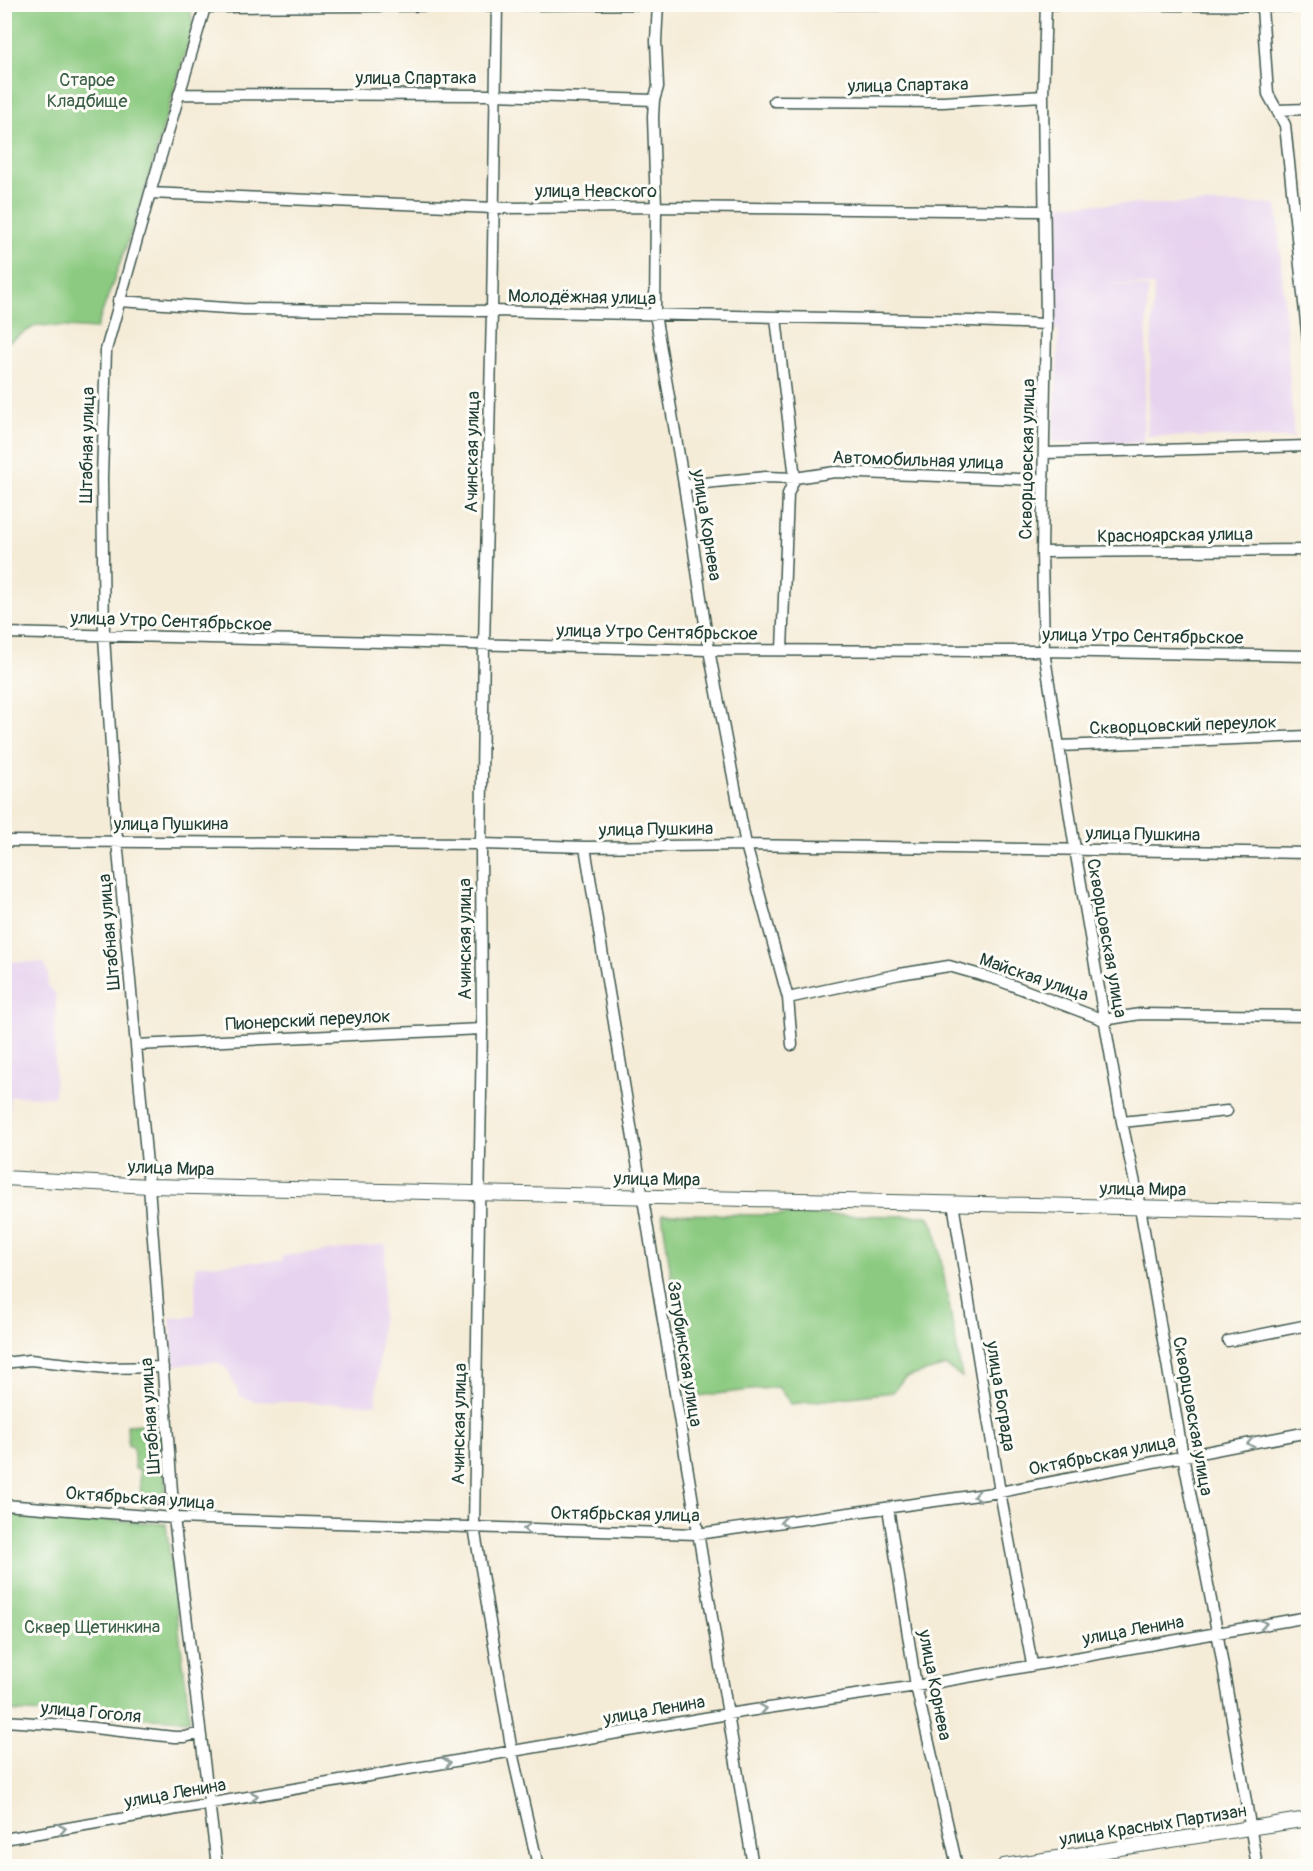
<svg xmlns="http://www.w3.org/2000/svg" width="1313" height="1871" font-family="Pangolin,sans-serif">
<style>
.built{fill:#e7d2ef}
.green{fill:#8cca81;stroke:#56845a;stroke-width:1.5}
.lines{fill:none;stroke-linecap:round;stroke-linejoin:round}
.minor-casing{stroke:#3f574d;stroke-width:13}
.major-casing{stroke:#3f574d;stroke-width:16}
.minor{stroke:#fff;stroke-width:10}
.major{stroke:#fff;stroke-width:14}
.oneway{stroke:#8f9e9a}
.labels{text-anchor:middle;stroke-width:6;stroke-linejoin:round;paint-order:stroke}
.street-label{font-size:18px;fill:#1f3d34;stroke:#fdfcf7}
.park-label{font-size:18px;fill:#3a6047;stroke:#fdfcf7}
</style>
<rect width="100%" height="100%" fill="#fdfcf7"/>
<filter id="ink" filterUnits="userSpaceOnUse"><feTurbulence type="fractalNoise" baseFrequency=".0167" numOctaves="2"/><feDisplacementMap in="SourceGraphic" scale="12" xChannelSelector="R" yChannelSelector="G"/><feConvolveMatrix kernelMatrix="1 2 1 2 8 2 1 2 1" color-interpolation-filters="sRGB"/></filter>
<filter id="wash" filterUnits="userSpaceOnUse"><feTurbulence type="fractalNoise" baseFrequency=".008" numOctaves="4" result="noise"/><feDisplacementMap in="SourceGraphic" scale="24" xChannelSelector="R" yChannelSelector="G"/><feGaussianBlur stdDeviation="1.35" result="paint"/><feColorMatrix in="noise" values="0 0 0 0 0 0 0 0 0 0 0 0 0 0 0 0 0 1.4 0 .05"/><feComposite in="paint" operator="in"/></filter>
<g filter="url(#wash)">
<rect width="100%" height="100%" fill="#f5ecd8"/>
<path class="built" d="M1055,204H1277L1294,438L1147,436L1154,286L1094,282L1148,288L1143,443L1053,442L1059,330L1051,329L1050,266Z
M5,961L44,963L48,974V986L56,994L54,1097L10,1096L9,1121L5,1125Z
M386,1244L376,1404L254,1401L240,1396L228,1370L216,1362L174,1365L170,1318L195,1316L196,1265L283,1261L282,1256Z"/>
<path class="green" d="M5,4L190,5L193,27L134,225L96,329L37,325L5,344Z
M662,1214L928,1216L935,1227L962,1377L946,1366L904,1378L893,1392L791,1404L778,1387L689,1397Z
M161,1423L166,1496C160,1505 153,1506 142,1506L139,1469H135L133,1446H128L127,1425Z
M5,1514L166,1524L190,1720L5,1711Z"/>
</g>
<g filter="url(#ink)">
<g class="lines">
<defs>
<path id="minor" d="M206,4L150,193L106,350L102,477L104,636L117,840L149,1186L174,1518L217,1866
M497,4L492,311L484,646L481,844L482,1029L474,1527L512,1752L538,1866
M658,4L656,41L658,87L654,100L653,117L656,207L655,314L684,485L709,650L746,845L788,998L792,1045
M836,4H1016
M1046,4L1043,96L1046,324L1042,552L1044,651L1075,849L1122,1122L1140,1207L1183,1456L1217,1631L1257,1866
M1054,4L1308,6
M206,7L663,4
M1262,7L1268,94L1285,125L1308,341
M179,94L495,95L654,100
M774,101L943,102L1043,96
M1277,110L1308,109
M150,193L494,208L656,207L1043,211
M1294,213H1308
M118,301L242,309L492,311L970,321L1046,324
M776,318L795,478L788,494L782,650
M1045,453L1308,446
M684,485L766,477L795,478L835,472L1044,480
M1042,552L1308,550
M4,633L709,650L1044,651L1308,656
M1059,746L1308,736
M4,841L481,844L585,847L746,845L1308,853
M585,847L753,1866
M788,998L900,974L949,966L998,980L1104,1020L1140,1014L1308,1016
M136,1045L482,1029
M1122,1122L1227,1111
M953,1203L1000,1492L1032,1664
M1228,1341L1308,1325
M4,1363L30,1360L107,1368L163,1367
M4,1505L174,1518L697,1534L1000,1492L1308,1432
M888,1508L916,1686L957,1866
M4,1721L67,1725L174,1737H185L200,1733
M4,1839L728,1714L916,1686L1308,1617"/>
<path id="major" d="M4,1178L149,1186L1308,1211
M1004,1866L1308,1819"/>
</defs>
<use href="#minor" class="minor-casing"/>
<use href="#major" class="major-casing"/>
<use href="#minor" class="minor"/>
<use href="#major" class="major"/>
</g>
<defs><path id="oneway-chevron" d="M-2-3.5L2.5 0L-2 3.5" fill="none" stroke-width="1.6" stroke-linecap="round" stroke-linejoin="round" transform="scale(1.5)"/></defs>
<g class="oneway">
<use href="#oneway-chevron" transform="translate(1251 1443) rotate(169)"/>
<use href="#oneway-chevron" transform="translate(977 1496) rotate(172)"/>
<use href="#oneway-chevron" transform="translate(784 1522) rotate(172)"/>
<use href="#oneway-chevron" transform="translate(527 1529) rotate(-178)"/>
<use href="#oneway-chevron" transform="translate(1263 1624) rotate(-9)"/>
<use href="#oneway-chevron" transform="translate(763 1709) rotate(-9)"/>
<use href="#oneway-chevron" transform="translate(447 1763) rotate(-10)"/>
<use href="#oneway-chevron" transform="translate(254 1796) rotate(-10)"/>
<use href="#oneway-chevron" transform="translate(62 1829) rotate(-10)"/>
</g>
</g>
<g class="labels">
<g class="street-label">
<text x="416" y="84">улица Спартака</text>
<text transform="translate(908 85) rotate(-1)" y="6">улица Спартака</text>
<text x="596" y="197">улица Невского</text>
<text transform="translate(582 297) rotate(1)" y="6">Молодёжная улица</text>
<text transform="translate(87 445) rotate(-89)" y="6">Штабная улица</text>
<text transform="translate(472 452) rotate(-89)" y="6">Ачинская улица</text>
<text transform="translate(1027 459) rotate(-89)" y="6">Скворцовская улица</text>
<text transform="translate(918 460) rotate(2)" y="6">Автомобильная улица</text>
<text transform="translate(707 525) rotate(81)" y="6">улица Корнева</text>
<text transform="translate(1175 535) rotate(-1)" y="6">Красноярская улица</text>
<text transform="translate(171 621) rotate(2)" y="6">улица Утро Сентябрьское</text>
<text transform="translate(657 632) rotate(1)" y="6">улица Утро Сентябрьское</text>
<text transform="translate(1143 636) rotate(1)" y="6">улица Утро Сентябрьское</text>
<text transform="translate(1183 725) rotate(-2)" y="6">Скворцовский переулок</text>
<text x="171" y="830">улица Пушкина</text>
<text transform="translate(656 829) rotate(-1)" y="6">улица Пушкина</text>
<text transform="translate(1143 834) rotate(1)" y="6">улица Пушкина</text>
<text transform="translate(109 932) rotate(-95)" y="6">Штабная улица</text>
<text transform="translate(1107 938) rotate(80)" y="6">Скворцовская улица</text>
<text transform="translate(465 939) rotate(-90)" y="6">Ачинская улица</text>
<text transform="translate(1034 977) rotate(19)" y="6">Майская улица</text>
<text transform="translate(308 1020) rotate(-3)" y="6">Пионерский переулок</text>
<text transform="translate(171 1168) rotate(2)" y="6">улица Мира</text>
<text transform="translate(657 1179) rotate(1)" y="6">улица Мира</text>
<text transform="translate(1143 1189) rotate(1)" y="6">улица Мира</text>
<text transform="translate(685 1354) rotate(81)" y="6">Затубинская улица</text>
<text transform="translate(1001 1396) rotate(81)" y="6">улица Бограда</text>
<text transform="translate(150 1416) rotate(-94)" y="6">Штабная улица</text>
<text transform="translate(1193 1416) rotate(80)" y="6">Скворцовская улица</text>
<text transform="translate(459 1424) rotate(-89)" y="6">Ачинская улица</text>
<text transform="translate(1102 1455) rotate(-11)" y="6">Октябрьская улица</text>
<text transform="translate(140 1498) rotate(4)" y="6">Октябрьская улица</text>
<text transform="translate(625 1514) rotate(1)" y="6">Октябрьская улица</text>
<text transform="translate(1133 1630) rotate(-10)" y="6">улица Ленина</text>
<text transform="translate(935 1685) rotate(79)" y="6">улица Корнева</text>
<text transform="translate(654 1710) rotate(-10)" y="6">улица Ленина</text>
<text transform="translate(91 1712) rotate(5)" y="6">улица Гоголя</text>
<text transform="translate(175 1793) rotate(-10)" y="6">улица Ленина</text>
<text transform="translate(1153 1825) rotate(-9)" y="6">улица Красных Партизан</text>
</g>
<g class="park-label">
<text x="87" y="86">Старое<tspan x="87" dy="21">Кладбище</tspan></text>
<text x="92" y="1633">Сквер Щетинкина</text>
</g>
</g>
<rect width="1313" height="1871" fill="none" stroke="#fdfcf7" stroke-width="24"/>
</svg>
